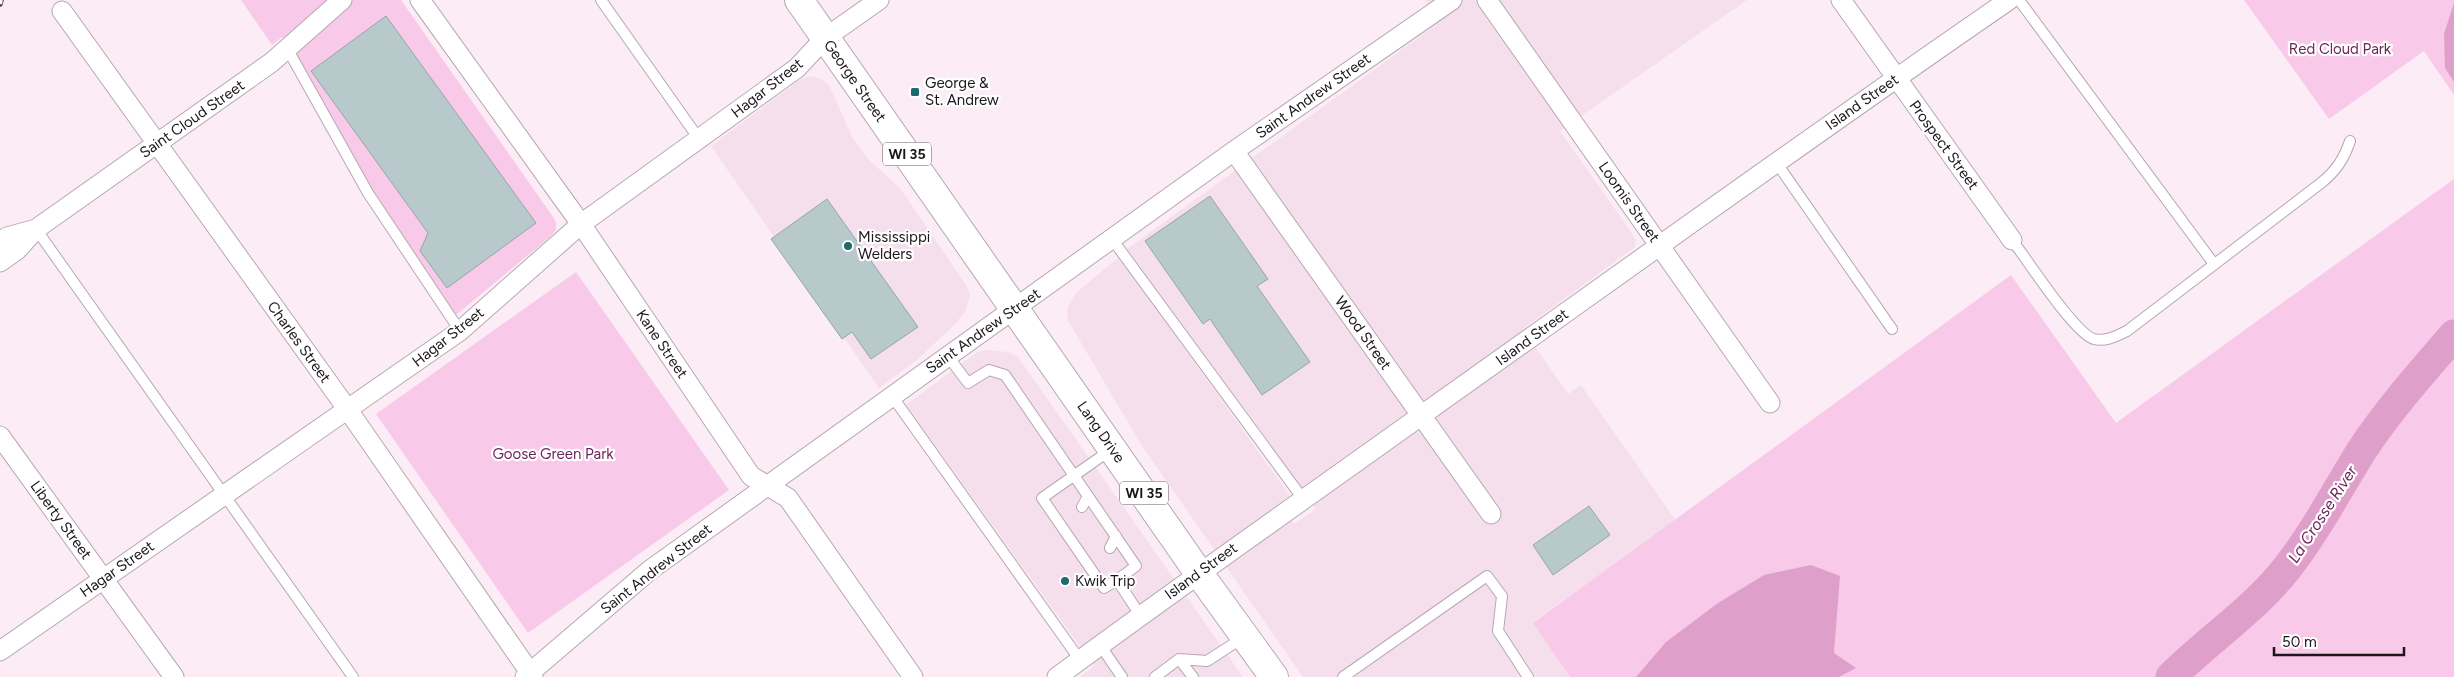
<svg xmlns="http://www.w3.org/2000/svg" width="2454" height="677" font-family="Figtree,sans-serif">
<style>
.built{fill:#f5dfed}
.green{fill:#f9c9e9}
.forest{fill:#dea0ca}
.lines{fill:none;stroke-linecap:round;stroke-linejoin:round}
.river{stroke:#dea0ca;stroke-width:31}
.building{fill:#b7c9cb;stroke:#94a6a7}
.service-casing{stroke:#b6a8b1;stroke-width:12}
.minor-casing{stroke:#b6a8b1;stroke-width:21}
.primary-casing{stroke:#b6a8b1;stroke-width:30}
.service{stroke:#fff;stroke-width:10}
.minor{stroke:#fff;stroke-width:19}
.primary{stroke:#fff;stroke-width:28}
.rail-casing{stroke:#433c40;stroke-width:5.5}
.rail{stroke:#fff;stroke-width:4;stroke-dasharray:11;stroke-linecap:butt}
.poi-dot{fill:#1d6a6f;stroke:#fff;stroke-width:2}
.labels{text-anchor:middle;stroke-width:4.5;stroke-linejoin:round;paint-order:stroke}
.shield{fill:#fff;stroke:#605d5f;stroke-width:1}
.shield-label{font-size:14px;font-weight:bold;fill:#1c171a}
.park-label{font-size:15px;fill:#6d255b;stroke:#fff}
.street-label{font-size:15px;fill:#1c171a;stroke:#fff}
.poi-label{font-size:15px;fill:#1c171a;stroke:#fff;text-anchor:start}
.water-label{font-size:16px;font-style:italic;fill:#6b235a;stroke:#fff}
</style>
<rect width="100%" height="100%" fill="#fbecf6"/>
<path class="built" d="M1425,0H1747L1560,131L1631,232L1636,241L1635,247L1523,329L1568,394L1581,385L1676,521L1533,622L1570,677H1303L1142,446L1067,319L1068,307L1077,292L1119,257L1290,496L1280,503L1294,524L1316,509L1127,249L1440,22Z
M811,76L822,79L829,85L852,137L869,160L900,188L966,285L970,295L966,310L956,323L917,360L879,388L711,146L801,79Z
M985,350L1008,352L1018,357L1243,677H1080L1094,666L906,405L976,353Z"/>
<path class="green" d="M241,0H401L551,214L556,222V229L551,236L456,315L375,198L300,64L282,37L272,45Z
M2244,0H2454V95L2424,51L2329,119Z
M2454,179V677H1570L1533,623L2011,275L2116,423Z
M576,272L729,490L528,633L376,414Z"/>
<path class="forest" d="M2454,3V82L2445,68L2444,34Z
M1811,565L1840,576L1834,653L1856,668L1839,677H1636L1666,642L1718,603L1764,575Z"/>
<g class="lines">
<path class="river" d="M2171,677C2208,640 2254,610 2287,568C2316,531 2337,490 2362,450C2389,409 2422,372 2454,335"/>
</g>
<path class="building" d="M386,16L536,223L447,288L420,251L428,233L311,71Z
M1210,196L1268,279L1257,286L1310,362L1262,395L1210,319L1203,324L1145,241Z
M827,199L918,327L871,359L852,332L842,339L771,239Z
M1589,506L1610,535L1553,575L1533,545Z"/>
<g class="lines">
<defs>
<path id="service" d="M601,0L699,139
M2019,0L2214,264
M288,50L368,193L460,331
M1776,162L1892,329
M36,229L353,677
M1112,239L1303,499
M2012,240C2027,259 2074,333 2094,339C2106,342 2116,336 2127,331L2321,183C2336,171 2344,159 2350,141
M947,355L968,383L989,370L1005,375L1136,566L1117,580L1140,615
M892,396L1080,660
M1112,449L1042,498L1104,588L1117,580
M1082,507L1088,496
M1110,548L1116,536
M1100,645L1122,677
M1179,659L1193,677
M1155,677L1179,659L1207,661L1244,637
M1343,677L1487,576L1502,596L1498,631L1528,677"/>
<path id="minor" d="M420,0L581,224L751,476L788,498L913,677
M1487,0L1770,403
M1841,0L2012,240
M62,11L348,410L533,677
M1234,151L1491,514
M0,242L7,237L36,229
M0,262L17,250L36,229L272,62L342,0
M0,436L174,677
M0,651L460,331L581,224L797,68L825,38L879,0
M525,677L650,570L1234,151L1452,0
M1057,677C1180,586 1305,499 1429,410C1622,273 1814,134 2009,0"/>
<path id="primary" d="M799,0L1198,572L1274,677"/>
</defs>
<use href="#service" class="service-casing"/>
<use href="#minor" class="minor-casing"/>
<use href="#primary" class="primary-casing"/>
<use href="#service" class="service"/>
<use href="#minor" class="minor"/>
<use href="#primary" class="primary"/>
<defs>
<path id="rail" d="M0,4L1,0"/>
</defs>
<use href="#rail" class="rail-casing"/>
<use href="#rail" class="rail"/>
</g>
<g class="poi-dot">
<rect x="910" y="87" width="10" height="10" rx="2.5"/>
<circle cx="848" cy="246" r="5"/>
<circle cx="1065" cy="581" r="5"/>
</g>
<g class="labels">
<g class="shield">
<rect x="883" y="142.5" width="48" height="23" rx="4"/>
<rect x="1120" y="481.5" width="48" height="23" rx="4"/>
</g>
<g class="shield-label">
<text x="907" y="159">WI 35</text>
<text x="1144" y="498">WI 35</text>
</g>
<g class="park-label">
<text x="2340" y="54">Red Cloud Park</text>
<text x="553" y="459">Goose Green Park</text>
</g>
<g class="street-label">
<text transform="translate(855 81) rotate(55)" y="5">George Street</text>
<text transform="translate(767 88) rotate(-38)" y="5">Hagar Street</text>
<text transform="translate(1313 96) rotate(-35)" y="5">Saint Andrew Street</text>
<text transform="translate(1862 102) rotate(-35)" y="5">Island Street</text>
<text transform="translate(192 119) rotate(-35)" y="5">Saint Cloud Street</text>
<text transform="translate(1944 145) rotate(54)" y="5">Prospect Street</text>
<text transform="translate(1629 202) rotate(55)" y="5">Loomis Street</text>
<text transform="translate(983 331) rotate(-35)" y="5">Saint Andrew Street</text>
<text transform="translate(1363 333) rotate(55)" y="5">Wood Street</text>
<text transform="translate(448 337) rotate(-38)" y="5">Hagar Street</text>
<text transform="translate(1532 337) rotate(-36)" y="5">Island Street</text>
<text transform="translate(299 342) rotate(54)" y="5">Charles Street</text>
<text transform="translate(662 344) rotate(56)" y="5">Kane Street</text>
<text transform="translate(1101 432) rotate(55)" y="5">Lang Drive</text>
<text transform="translate(61 520) rotate(54)" y="5">Liberty Street</text>
<text transform="translate(117 569) rotate(-35)" y="5">Hagar Street</text>
<text transform="translate(656 569) rotate(-38)" y="5">Saint Andrew Street</text>
<text transform="translate(1201 571) rotate(-36)" y="5">Island Street</text>
</g>
<g class="poi-label">
<text x="925" y="88">George &amp;<tspan x="925" dy="17">St. Andrew</tspan></text>
<text x="858" y="242">Mississippi<tspan x="858" dy="17">Welders</tspan></text>
<text x="1075" y="586">Kwik Trip</text>
</g>
<g class="water-label">
<text transform="translate(2322 514) rotate(-57)" y="6">La Crosse River</text>
</g>
</g>
<path d="M2274 647v8h130v-8" fill="none" stroke="#1c171a" stroke-width="2.5"/>
<text x="2282" y="647" font-size="15" fill="#1c171a" stroke="#ffffff" stroke-width="4" paint-order="stroke">50 m</text>
</svg>
